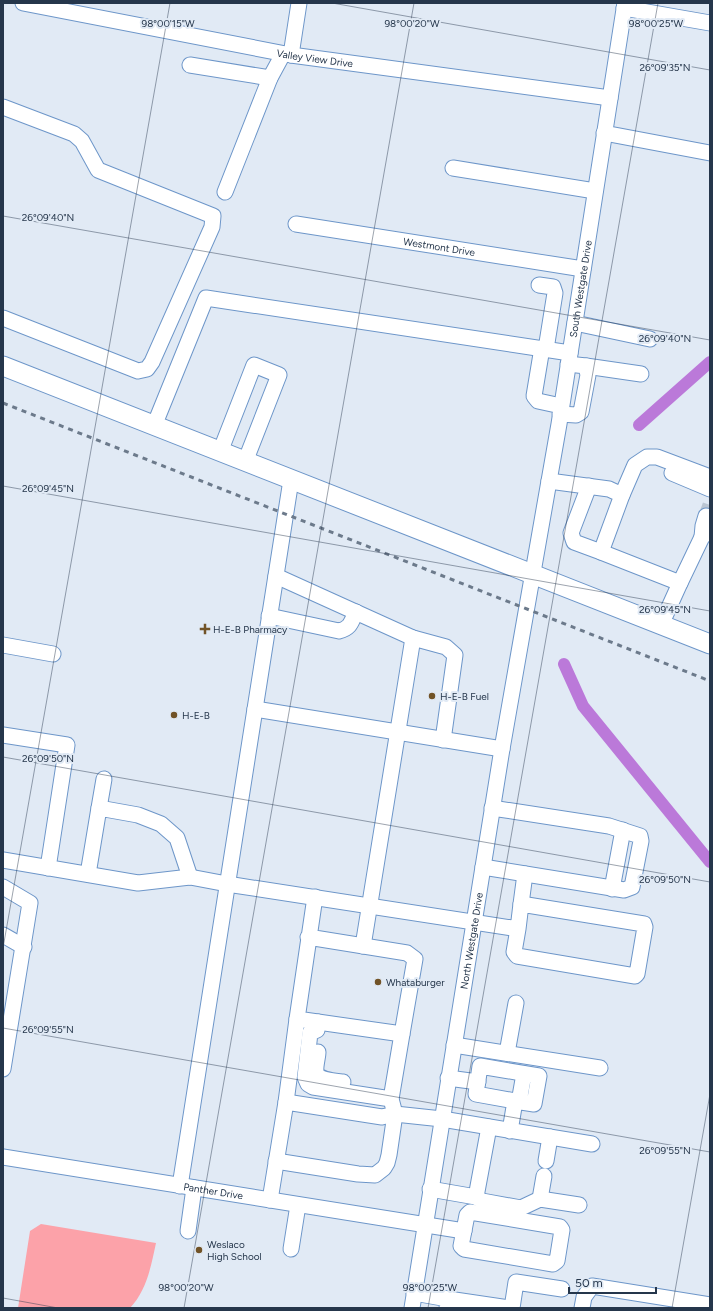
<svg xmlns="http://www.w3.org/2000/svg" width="713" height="1311" font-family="Figtree,sans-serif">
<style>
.green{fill:#fca2a9}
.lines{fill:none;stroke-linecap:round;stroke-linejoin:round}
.canal{stroke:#bb79d9;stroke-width:12}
.minor-tunnel{stroke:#bbc6d3;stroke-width:15;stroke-dasharray:15 8;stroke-linecap:butt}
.minor-casing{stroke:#6d96c9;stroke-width:17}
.major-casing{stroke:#6d96c9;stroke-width:21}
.minor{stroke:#fff;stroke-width:15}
.major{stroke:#fff;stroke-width:19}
.rail{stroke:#6c7a8b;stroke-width:3;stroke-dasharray:5 5;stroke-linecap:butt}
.ticks{fill:none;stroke:#25364b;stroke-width:1;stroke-opacity:0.45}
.poi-dot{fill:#715327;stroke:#e1eaf5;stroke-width:1.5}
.labels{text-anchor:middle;stroke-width:4;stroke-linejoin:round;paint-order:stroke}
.street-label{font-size:10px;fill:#25364b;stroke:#e1eaf5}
.poi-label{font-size:10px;fill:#25364b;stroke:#e1eaf5;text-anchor:start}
.ticks-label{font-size:10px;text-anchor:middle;fill:#25364b;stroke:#e1eaf5;stroke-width:4;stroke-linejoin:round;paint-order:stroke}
</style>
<rect width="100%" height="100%" fill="#e1eaf5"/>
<path class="green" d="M41,1224L156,1243C151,1266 147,1290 130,1308H18L30,1231Z"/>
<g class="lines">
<path class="canal" d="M639,425L710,362
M564,664L583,706L710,862"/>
<path class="minor-tunnel" d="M706,516L710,505"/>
<defs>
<g id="minor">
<path id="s1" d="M23,3L291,55L610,98"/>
<path d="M624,8L710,23"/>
<path d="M291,55L299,3"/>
<path d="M190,65L270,78"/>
<path d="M3,107L74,134L82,141L98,170L213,216L212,227L152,362L147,369L138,371L3,318"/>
<path d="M604,133L710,153"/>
<path d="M453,168L595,191"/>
<path d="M225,192L270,78L283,54"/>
<path id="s2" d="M296,224L583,269"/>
<path d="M539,285L553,287L555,293L546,349"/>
<path d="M575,323L650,339"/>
<path d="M542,348L534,396L538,401L561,406"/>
<path d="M586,366L641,374"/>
<path d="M560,414L576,415L581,412L588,375L586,366L568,364"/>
<path d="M154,426L206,298L570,353"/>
<path d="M220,452L254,365L279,375L245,462"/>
<path d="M672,473L710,489"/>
<path d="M549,481L609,489L622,495L601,552L680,583L661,625"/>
<path d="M589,486L571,533L574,542L601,552"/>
<path d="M622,495L635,465L647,457H657L710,477"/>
<path d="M702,537L703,526L706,516"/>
<path d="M276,576L413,638L446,647L455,655L443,740"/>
<path d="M680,583L702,537L710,530"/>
<path d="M269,616L339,631C351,628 351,622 356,612"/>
<path d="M3,645L53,654"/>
<path d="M255,709L502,749"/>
<path d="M3,735L67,745L48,868"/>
<path d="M99,808L104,779"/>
<path d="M3,860L138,883L190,877L227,884L518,929L514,952L517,956L635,976L637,974L645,927L644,924L521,904L518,929"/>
<path d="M483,867L624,890L632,887L641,841L640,836L609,826L492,808"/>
<path d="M88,874L99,808L138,815L161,824L177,838L190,877"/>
<path d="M3,887L30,903L3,1069"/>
<path d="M612,889L623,830"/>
<path d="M521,904L525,874"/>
<path d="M3,935L24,947"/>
<path d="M308,937L407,953L415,959L402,1034L297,1019L315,897"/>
<path d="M363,946L413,638"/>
<path d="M318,1022L317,1030L310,1033L305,1077L308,1084L313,1087L391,1099"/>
<path d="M454,1045L600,1068"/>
<path d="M318,1052C318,1057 315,1066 316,1072C318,1080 336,1081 343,1082"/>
<path d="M507,1053L516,1003"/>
<path d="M448,1078L478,1082"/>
<path d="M286,1102L297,1019"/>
<path d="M519,1102L524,1074"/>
<path d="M510,1131L515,1101L476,1094L480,1066L539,1076L534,1104L515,1101"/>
<path id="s3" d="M3,1157L464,1231"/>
<path d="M276,1161L358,1174L375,1175L384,1168L387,1163L389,1155L395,1114L391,1099L402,1034"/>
<path d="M546,1161L550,1137"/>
<path d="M180,1186L291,480"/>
<path d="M430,1189L476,1197L489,1127"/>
<path d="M476,1197L482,1201L521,1208L540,1199L579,1205"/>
<path d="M540,1199L544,1176"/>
<path d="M270,1200L286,1102L382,1117L395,1114L442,1119L592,1144"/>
<path d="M470,1212L560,1227L562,1230L557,1261L553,1264L464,1249L461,1246L467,1215Z"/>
<path d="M188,1231L194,1188"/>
<path d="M291,1249L298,1205"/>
<path d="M414,1293L448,1299L447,1308"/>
<path d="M448,1299L510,1308"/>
<path id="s4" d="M412,1308L502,749L559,424L625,3"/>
<path d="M512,1308L516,1282L562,1289"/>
<path d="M582,1308L584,1297L592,1286L710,1305"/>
</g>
<path id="major" d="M3,366L710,644"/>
</defs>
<use href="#minor" class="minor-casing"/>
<use href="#major" class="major-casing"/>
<use href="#minor" class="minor"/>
<use href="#major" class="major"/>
<path class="rail" d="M3,403L710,681"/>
</g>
<path class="ticks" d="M332,3L710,70M3,216L710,340M3,486L710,611M3,757L710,882M3,948L170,3M3,1028L710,1152M3,1298L58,1308M184,1308L414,3M428,1308L658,3M672,1308L710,1094"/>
<g class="poi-dot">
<path d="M203 623h4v4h4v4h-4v4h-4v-4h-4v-4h4z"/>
<circle cx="432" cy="696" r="4"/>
<circle cx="174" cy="715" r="4"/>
<circle cx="378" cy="982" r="4"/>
<circle cx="199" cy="1250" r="4"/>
</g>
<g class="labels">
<g class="street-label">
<text dy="4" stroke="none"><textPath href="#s1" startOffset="297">Valley View Drive</textPath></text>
<text dy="4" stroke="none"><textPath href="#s2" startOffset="145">Westmont Drive</textPath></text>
<text dy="4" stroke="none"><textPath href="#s4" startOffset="1033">South Westgate Drive</textPath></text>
<text dy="4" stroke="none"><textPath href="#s4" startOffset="372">North Westgate Drive</textPath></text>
<text dy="4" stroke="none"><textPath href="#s3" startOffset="213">Panther Drive</textPath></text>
</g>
<g class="poi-label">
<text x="213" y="633">H-E-B Pharmacy</text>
<text x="440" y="700">H-E-B Fuel</text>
<text x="182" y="719">H-E-B</text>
<text x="386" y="986">Whataburger</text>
<text x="207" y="1248">Weslaco<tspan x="207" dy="12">High School</tspan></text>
</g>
</g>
<g class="ticks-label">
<text x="168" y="27">98°00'15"W</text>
<text x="412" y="27">98°00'20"W</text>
<text x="656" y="27">98°00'25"W</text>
<text x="665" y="71">26°09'35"N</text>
<text x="48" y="221">26°09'40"N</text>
<text x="665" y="342">26°09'40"N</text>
<text x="48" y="492">26°09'45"N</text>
<text x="665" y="613">26°09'45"N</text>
<text x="48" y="762">26°09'50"N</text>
<text x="665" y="883">26°09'50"N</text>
<text x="48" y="1033">26°09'55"N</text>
<text x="665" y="1154">26°09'55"N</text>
<text x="186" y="1291">98°00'20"W</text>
<text x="430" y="1291">98°00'25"W</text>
</g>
<rect width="713" height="1311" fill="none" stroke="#25364b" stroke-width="8"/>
<path d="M569 1287v6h87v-6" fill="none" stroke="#25364b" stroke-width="2"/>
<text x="575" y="1287" font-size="12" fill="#25364b" stroke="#e1eaf5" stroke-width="3" paint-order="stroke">50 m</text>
</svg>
